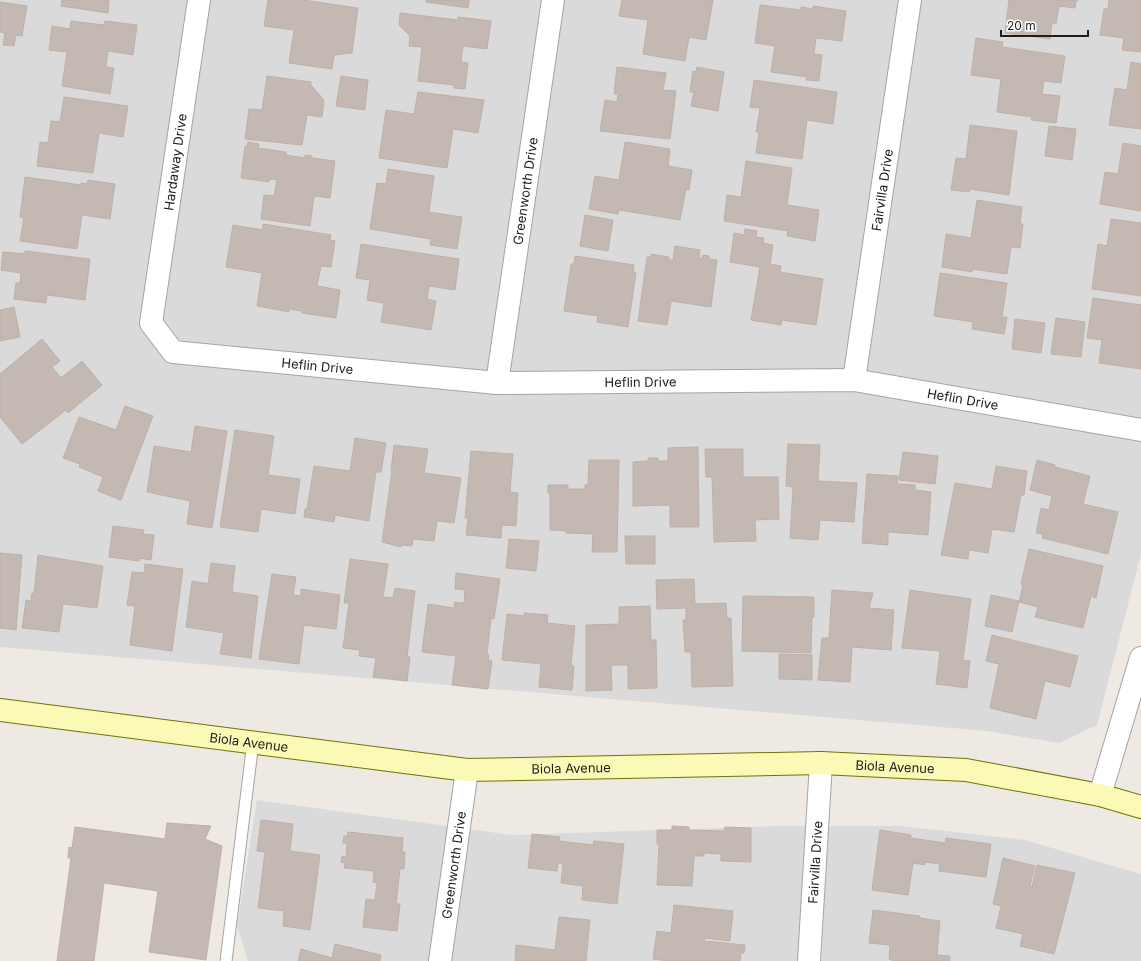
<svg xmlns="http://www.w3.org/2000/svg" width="1141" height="961" font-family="Inter,sans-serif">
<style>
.residential{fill:#dbdada}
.building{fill:#c3b9b2;stroke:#c0afa5}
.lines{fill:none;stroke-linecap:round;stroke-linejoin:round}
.lane-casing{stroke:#a4a4a4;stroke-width:13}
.street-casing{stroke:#a4a4a4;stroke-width:24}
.secondary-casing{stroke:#6e7404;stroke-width:24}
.lane{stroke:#fff;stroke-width:11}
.street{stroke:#fff;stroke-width:22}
.secondary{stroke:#faf9b5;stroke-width:22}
.labels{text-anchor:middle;stroke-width:4;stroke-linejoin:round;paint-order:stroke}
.street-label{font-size:13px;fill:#1d1d1d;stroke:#fff}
</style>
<rect width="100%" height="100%" fill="#eeeae3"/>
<path class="residential" d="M0,0H1141V554L1097,725L1059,743L987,731L0,647Z
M257,800L512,835L775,826H901L1025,840L1141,874V961H248L237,926Z"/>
<path class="building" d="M62,0H109L108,13L61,6Z
M268,0H303L358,8L352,53L334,55L332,69L289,63L294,30L264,26Z
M426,0H469L468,8L426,2Z
M622,0H713L706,40L689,37L685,61L643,54L648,20L619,16Z
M1009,0H1078L1076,1L1075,8L1059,6L1056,24L1052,23L1050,39L1005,33Z
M1109,0H1141V52L1122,50L1124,38L1100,35L1104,9H1108Z
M0,2L27,6L22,36L16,35L14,46L3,45L5,33L0,32Z
M760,5L801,10V7L813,9V6L846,11L842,41L816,38L814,54L822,55L819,81L806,80L807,77L771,72L775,46L755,43Z
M400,13L458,20V17L491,21L487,49L463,46L461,62L468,63L465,89L454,88V85L418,81L422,47L409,46L410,36L399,25Z
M71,21L104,25L105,21L137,25L133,55L108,51L106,67L114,68L110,94L62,86L67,52L49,50L52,26L70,29Z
M976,38L1003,42L1002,47L1065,56L1061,83L1044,81L1042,94L1060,96L1056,123L1031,120L1032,117L997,112L1001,79L971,75Z
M1131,62L1141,64V129L1109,125L1115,88L1127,90Z
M617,67L666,73L663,90L676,91L670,139L600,131L605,100L617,102L618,94H614Z
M697,67L724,72L718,111L691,106L694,92H690L693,71L696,72Z
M267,76L311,82V85L324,100L322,117L307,115L302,145L245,139L249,109L262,110Z
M341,76L368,80L365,110L336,106Z
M754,80L837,92L833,124L807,120L802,159L756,153L759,132H756L760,108L750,107Z
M418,92L484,100L478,133L453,129L447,168L379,158L386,110L414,114Z
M64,97L128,106L123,137L99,133L93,173L37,166L40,142L48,143L51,121L60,122Z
M970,125L1017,131L1009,195L970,189L969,192L951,190L956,158L966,159Z
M1049,126L1076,129L1072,160L1045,156Z
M248,142L259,144L258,148L286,152V155L305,158V155L312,156V158L335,161L330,198L314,196L310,226L261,219L264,195L274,196L277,180L269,179V182L241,178L245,146L247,147Z
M625,142L670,149L668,166L692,170L689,190L686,189L680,220L619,210L618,214L589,209L595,176L619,180Z
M1123,143L1141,146V211L1100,204L1105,172L1118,174Z
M746,161L792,168L787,205L819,210L815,241L787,236L788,231L724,221L727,195L741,197Z
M388,169L434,176L429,212L462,217L457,249L430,245L431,239L370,229L377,183L386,184Z
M25,177L81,185V183L87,184L88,180L115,184L110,219L82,215L77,249L20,241L24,218L20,217Z
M977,200L1022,207L1020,224H1023L1020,248L1011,247L1007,274L972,269V272L942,267L946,234L971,238Z
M585,215L613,220L608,251L580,246Z
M1111,219L1141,223V296L1092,289L1098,244L1107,246Z
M263,224L331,235L330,240L335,241L331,267L321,266L317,286L340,290L336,318L302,313V311L289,309V312L257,306L262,273L226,267L233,225L263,230Z
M745,229L757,231L756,237L764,238L763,243L773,245L770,264L781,266L780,272L823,279L816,325L782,320L781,325L751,320L760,267L730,262L734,233L744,235Z
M361,244L459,259L455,290L429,286L427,299L436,301L431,330L381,322L384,303L367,300L370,280L356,278Z
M675,246L700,250L699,258H702L703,255L709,256V259L717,260L711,307L671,301L667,325L638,321L647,257H651V254L669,257V260H673Z
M25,251L90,259L85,300L47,295L46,303L14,299L16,283H20L21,273L1,270L3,252L25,254Z
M575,256L634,265L633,272L636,273L628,327L597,322L598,316L564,311L571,264H574Z
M940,273L1007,283L1002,317H1007L1004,334L972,329L973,322L934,316Z
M1093,298L1141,305V369L1099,363L1102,340L1087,338Z
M14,307L20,337L0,341V310Z
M1056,318L1085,322L1081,357L1051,354Z
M1015,319L1045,323L1041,353L1012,349Z
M42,339L60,361L52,367L61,378L82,361L102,385L68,413L66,410L22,444L0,417V374Z
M125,406L153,416L121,500L98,491L103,477L79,467L80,464L63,458L79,417L116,430Z
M195,426L227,431L212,528L187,524L190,501L147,492L154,446L191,452Z
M235,430L274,436L268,475L300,479L295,514L261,509L258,532L220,527Z
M355,438L386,443L381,472H376L369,521L335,515L334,522L304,517L305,509H307L314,466L350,471Z
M788,444L820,445L818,481L857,483L854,522L820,520L818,540L790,538L793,487L786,486Z
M394,445L428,449L424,473L461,478L454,523L437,521L434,541L413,539L412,546L401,545V547L382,542L392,471H391Z
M698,447L699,527H670V505L633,506V462L648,461V458H658V461H668V448Z
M705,449H743V477H778L779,519L755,520L756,541L714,542L712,477H706Z
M471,451L513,454L510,492L518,493L516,526L502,525L501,538L466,535L468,518H465Z
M903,452L938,456L935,484L899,480Z
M589,460H619L617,552H592L593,534L566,533V531L550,530V493H548V485H568V489H585V485H588Z
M1037,460L1055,465V467L1090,476L1083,504L1118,512L1108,554L1042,538L1043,534L1036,533L1041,508L1049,510L1052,496L1030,490Z
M996,466L1027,471L1024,495H1021L1014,532L992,529L988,553L969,550L968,559L941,555L955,483L992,489Z
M867,474L898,476L897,484L915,485V490L931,492L928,535L888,532V545L862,543Z
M113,526L144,530L143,534L154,535L151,560L139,558V561L109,557Z
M625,536H655V564H626Z
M509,539L539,541L536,571L506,568Z
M1029,549L1103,566L1096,598L1091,596L1083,628L1035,617L1038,607L1019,602L1023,585L1021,584Z
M0,553L22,555L16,630L0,628Z
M38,555L103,566L97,608L63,604L59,632L22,628L26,600L31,601L32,593L34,594Z
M350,559L388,564L383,597L393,598L395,588L415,591L407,657H410L407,681L373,677L376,658L359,656L360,650L343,648L349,603H344Z
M211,563L235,566L232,592L258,596L251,658L220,654L224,633L186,627L192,581L208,584Z
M145,564L183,569L172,651L130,645L135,606L127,605L132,572L144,573Z
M456,573L500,579L494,619L491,618L487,654L489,655L488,660L492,661L488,689L452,685L456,656L422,652L428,604L454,608L455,602L464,603L465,590L455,589Z
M272,574L296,577L293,595L301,596V589L340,595L336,629L304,625L299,664L259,659Z
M694,579L695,604L726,603L727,618H731L733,686L692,687L691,652H685L683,620H686V608L657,609L656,580Z
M832,590L873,593L869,608L894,610L891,650L852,647L850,682L818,680L822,638H829Z
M910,590L971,599L963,660L970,661L967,688L936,684L940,651L902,648Z
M991,595L1019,601L1012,632L985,626Z
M743,596L814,597V617H812L811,653L742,651Z
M650,606L651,640H656L657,688L628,689V665H611L612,690L586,691V625L619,624V607Z
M524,613L548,615L547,623L575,626L571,665L574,666L572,690L539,687L541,664L502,660L507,614L524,616Z
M992,635L1078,656L1070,687L1045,681L1036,719L990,708L999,664L986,661Z
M779,654L812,655V680L779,679Z
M261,820L293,824L290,851L320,855L310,930L283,926L284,911L258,908L265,852L257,851Z
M167,823L211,826L205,839L222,846L206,960L149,952L158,891L104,883L94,961H57L71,858H68L69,847L72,848L75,827L165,839Z
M672,826L689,827V830L724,831L725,827L751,828V862L721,861V854L704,853V856H694L692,886L657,885L659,845L657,844V830H672Z
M880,830L911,835V838L945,843L946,838L991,844L986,877L939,871L940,864L925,862V865L913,863L908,895L872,890Z
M348,832L403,838L402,852H405L404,869H400L396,904H400L397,931L363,927L366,899L375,900L377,883L373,882L374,871L344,868L345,863L341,862L342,856L346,857L347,843H343L344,836H347Z
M532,834L560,837L559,841L593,845L594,841L624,844L617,904L582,900L583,886L561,883L563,864L558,863L557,871L528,868Z
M1003,858L1035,866L1030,886L1032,887L1037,865L1075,873L1054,954L1020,946L1023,934L996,928L1001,906L993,904Z
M674,905L733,911L730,941L705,938L704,941L745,945L744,953H741L740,961H669L653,959L657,931L671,933Z
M873,910L920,916V918L940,921L937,955L950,956V961H894L889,959L890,945L869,943Z
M559,917L590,920L586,961H515L516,945L555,950Z
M335,944L381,955L380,961H298L301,949L332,958Z"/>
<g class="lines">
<defs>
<path id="lane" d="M226,961L253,742"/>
<g id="street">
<path id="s1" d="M199,0L151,323L173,352L497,383L854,380L1141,430"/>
<path id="s2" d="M854,380L910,0"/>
<path id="s3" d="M497,383L553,0"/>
<path d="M1100,795L1141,658"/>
<path id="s4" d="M440,961L467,770"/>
<path id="s5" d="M809,961L821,763"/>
</g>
<g id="secondary">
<path id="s6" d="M0,710L467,770L821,763L966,770L1100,795L1141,807"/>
</g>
</defs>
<use href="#lane" class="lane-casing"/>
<use href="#street" class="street-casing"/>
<use href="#secondary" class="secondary-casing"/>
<use href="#lane" class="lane"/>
<use href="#street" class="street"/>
<use href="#secondary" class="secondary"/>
</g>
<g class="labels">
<g class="street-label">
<text transform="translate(175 162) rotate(-82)" y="5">Hardaway Drive</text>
<text dy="5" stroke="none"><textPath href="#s2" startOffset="192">Fairvilla Drive</textPath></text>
<text dy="5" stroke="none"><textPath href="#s3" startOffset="194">Greenworth Drive</textPath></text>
<text dy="5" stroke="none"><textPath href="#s1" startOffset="508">Heflin Drive</textPath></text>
<text dy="5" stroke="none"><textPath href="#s1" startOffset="832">Heflin Drive</textPath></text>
<text dy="5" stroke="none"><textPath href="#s1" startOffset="1156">Heflin Drive</textPath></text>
<text dy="5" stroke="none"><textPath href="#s6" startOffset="251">Biola Avenue</textPath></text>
<text dy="5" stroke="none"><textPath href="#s6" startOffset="899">Biola Avenue</textPath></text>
<text dy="5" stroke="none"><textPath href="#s6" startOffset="575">Biola Avenue</textPath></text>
<text dy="5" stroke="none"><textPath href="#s5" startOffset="99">Fairvilla Drive</textPath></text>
<text dy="5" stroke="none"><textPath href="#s4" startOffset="97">Greenworth Drive</textPath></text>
</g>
</g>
<path d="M1001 30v6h87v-6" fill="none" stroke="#1d1d1d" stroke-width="2"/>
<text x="1007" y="30" font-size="12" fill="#1d1d1d" stroke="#ffffff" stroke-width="3" paint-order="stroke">20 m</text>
</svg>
